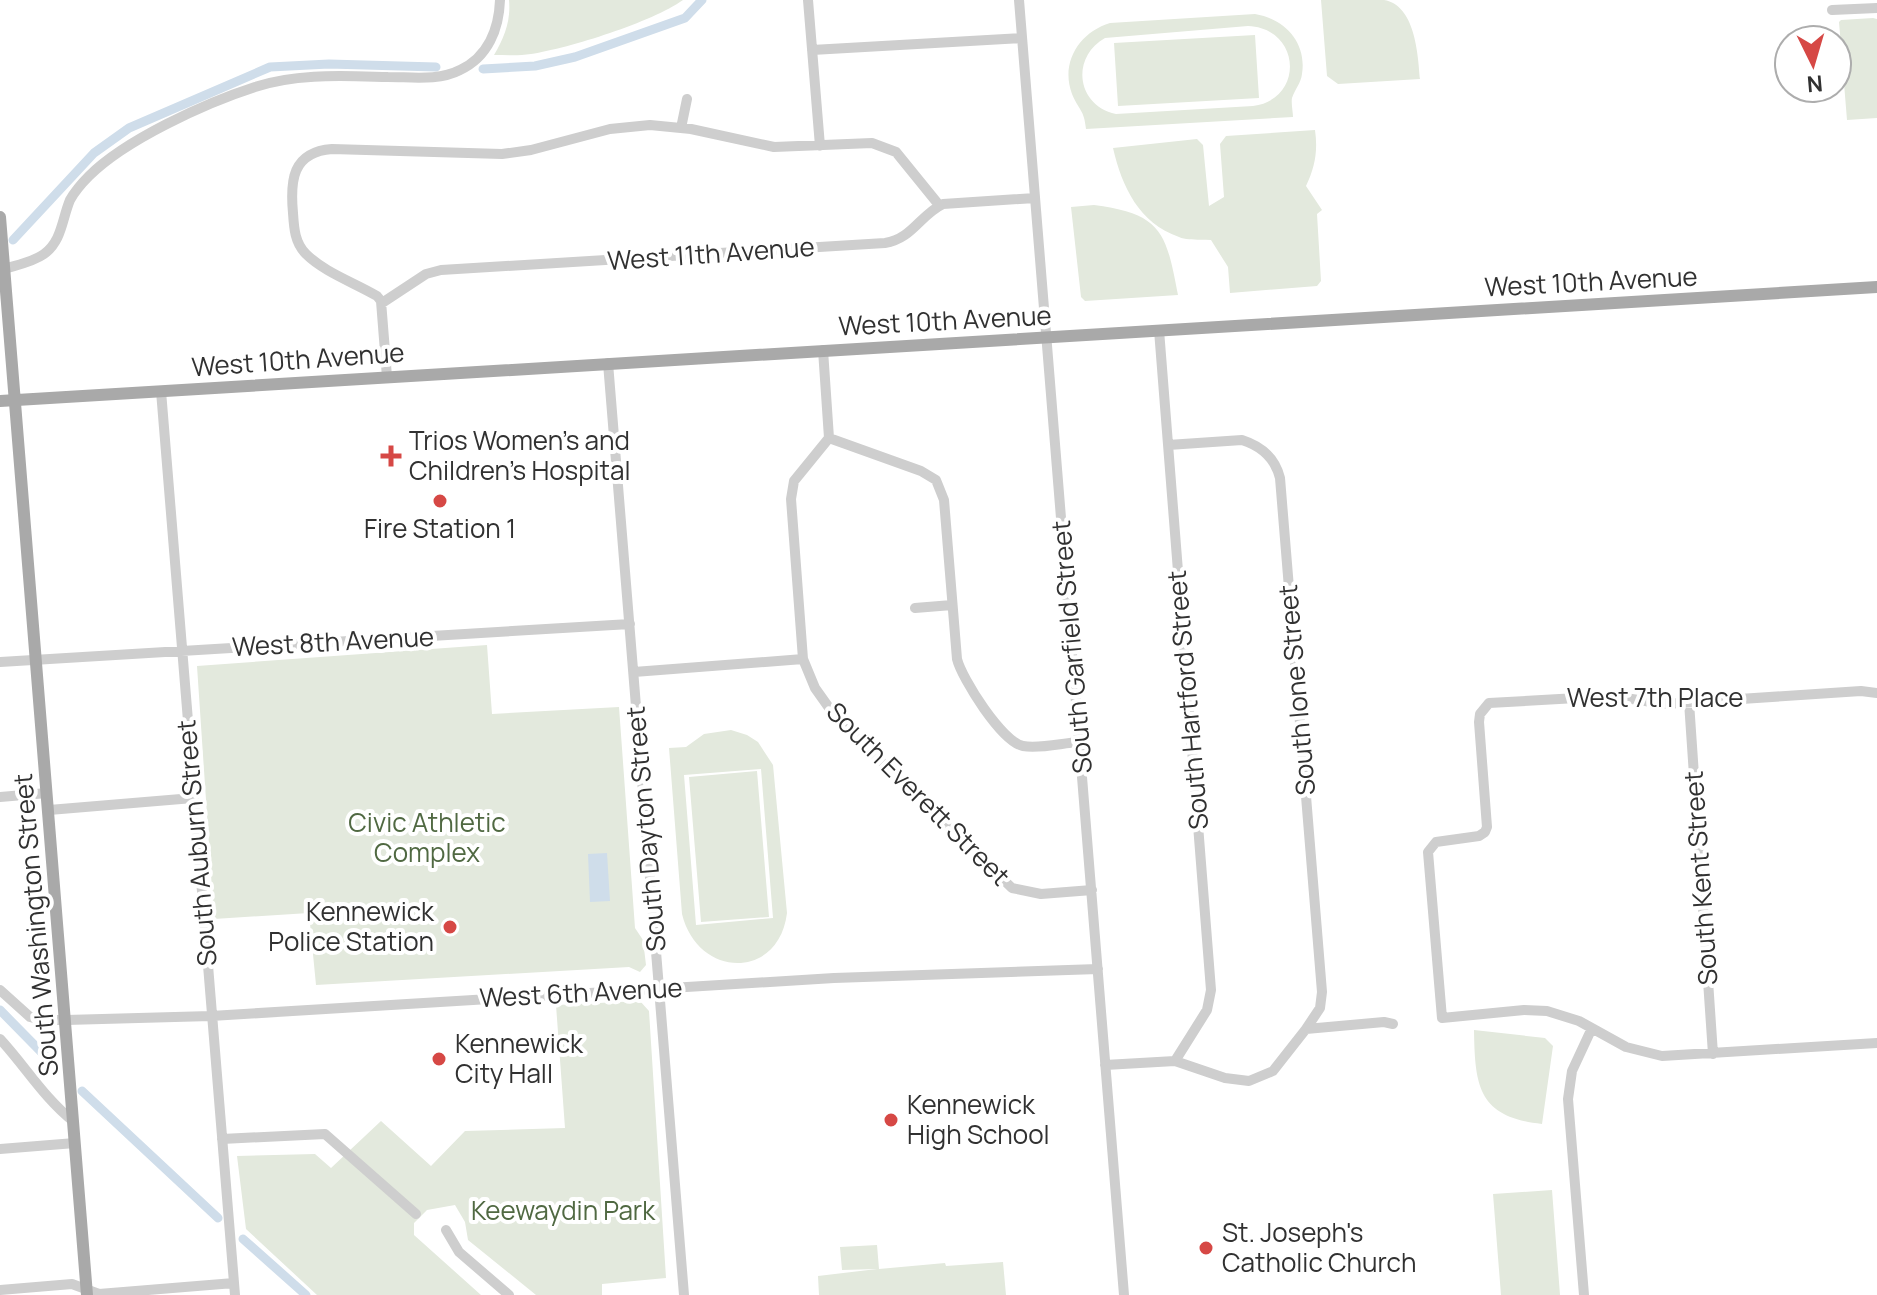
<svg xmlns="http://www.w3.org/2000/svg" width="1877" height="1295" font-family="Manrope,sans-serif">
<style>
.green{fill:#e3e9dd;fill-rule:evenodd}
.water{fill:#cfddea}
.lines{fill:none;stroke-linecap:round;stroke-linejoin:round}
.canal{stroke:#cfddea;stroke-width:9}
.minor{stroke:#cecece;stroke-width:10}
.major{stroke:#a9a9a9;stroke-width:12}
.poi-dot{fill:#d64845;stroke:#fff;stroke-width:3}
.labels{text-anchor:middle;stroke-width:8;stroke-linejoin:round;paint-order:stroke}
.street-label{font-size:26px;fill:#313131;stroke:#fff}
.poi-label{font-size:26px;fill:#313131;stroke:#fff;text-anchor:start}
.park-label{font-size:26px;fill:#506942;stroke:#fff}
</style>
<rect width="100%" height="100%" fill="#fff"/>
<path class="green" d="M509,0H683C652,22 570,48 531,54C519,56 506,55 494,55C504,38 511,21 509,0Z
M1321,0C1341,0 1364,0 1384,0C1415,5 1418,54 1420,79L1338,84L1327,76Z
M1255,14C1285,19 1307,43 1302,74C1301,83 1295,89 1292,98C1291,103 1293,112 1293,117L1086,129C1084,109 1079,111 1072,94C1060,62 1080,32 1110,23ZM1248,26C1301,28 1305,99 1253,106L1116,114C1077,106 1070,58 1105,38Z
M1873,18L1877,19V118L1847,120L1839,22L1841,20Z
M1255,35L1259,98L1118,106L1114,43Z
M1315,130C1318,151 1315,167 1306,186L1322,210L1317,214L1321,281L1317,286L1230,293L1228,267L1211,240C1201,239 1188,241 1179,237C1139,223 1122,187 1113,148L1197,139L1203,145L1209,206L1224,197L1220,144L1226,136Z
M1094,205C1162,214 1166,232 1178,295L1085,301L1081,297L1071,207Z
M487,645L492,714L619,707L635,928L643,940L646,965L640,972L629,967L316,985L309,913L214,919L197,666Z
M731,730L747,735L758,742L773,765L787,913C779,980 698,979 682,914L669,748L686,747L704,734ZM761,769L773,918L696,925L684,775Z
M757,771L769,917L701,922L689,777Z
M640,1001L649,1011L666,1278L602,1284V1295H536L468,1240L465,1222L455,1205L427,1210L414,1223V1235L481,1295H317L246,1229L237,1156L315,1154L331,1168L381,1121L431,1166L465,1131L565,1128L556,1005Z
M1474,1030L1545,1038L1553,1046L1542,1124C1478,1117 1475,1086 1474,1030Z
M1552,1190L1560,1295H1501L1493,1194Z
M877,1245L879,1269L945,1263L946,1266L1003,1262L1006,1295H819L818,1276L877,1269L842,1270L840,1247Z"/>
<path class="water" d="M607,853L610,901L590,902L588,854Z"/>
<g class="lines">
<path class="canal" d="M483,69L535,66L575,57L685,18L702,0
M13,240L94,153L129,128L270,67L329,64L436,67
M0,1010L57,1068
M82,1091L218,1218
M243,1239L306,1295"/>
<path class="minor" d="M808,0L820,146
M1019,0L1124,1295
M1832,10L1877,8
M812,50L1022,38
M681,128L687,99
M4,269C17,265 33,262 44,254C62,241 62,219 70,200C75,191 82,183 89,176C125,140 205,103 255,87C297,73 344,76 388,77C412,77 439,81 460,70C488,57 499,29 500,0
M382,303L426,274L441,270L885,243C912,239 920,215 943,204L1035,198
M1159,330L1211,990L1207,1010L1175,1061
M823,350L829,438L794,481L791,499L803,659L815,688L837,719L1012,888L1041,894L1092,890
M608,363L684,1295
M387,377L381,301L377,296C355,283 324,272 306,254C295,243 294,229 293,213C290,181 292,152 332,149L502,154L531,150L610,129L650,125L691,129L774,147L872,143L896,152L939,205
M161,391L235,1295
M829,438L921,471L936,480L944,500L957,659C962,679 1002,742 1023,746C1040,749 1062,743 1079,742
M1168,445L1242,440C1261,446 1275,458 1280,478L1322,992L1320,1008L1306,1029
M915,608L952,605
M0,662L630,624
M634,672L803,659
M1877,693L1861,691L1665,704L1612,696L1489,703L1480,714L1479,722L1487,827L1485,832L1479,836L1436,842L1428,852L1442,1018L1524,1010L1547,1011L1579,1021L1626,1047L1662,1056L1877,1043
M1689,702L1713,1054
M0,797L47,793
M49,810L193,798
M0,990L30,1017L41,1020H66L211,1016L834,978L1098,969
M0,1039C25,1066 44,1098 73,1121
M1105,1065L1175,1061L1225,1078L1249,1081L1273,1071L1306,1029L1384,1022L1393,1024
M222,1139L325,1134L416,1214
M0,1149L75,1143
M446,1230L459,1252L509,1295
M0,1290L72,1284L99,1294L234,1283
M1584,1295L1568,1099L1572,1071L1592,1028"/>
<path class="major" d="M0,217L87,1295
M0,401L1877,287"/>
</g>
<g class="poi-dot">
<path d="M387 444h8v8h8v8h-8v8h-8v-8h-8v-8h8z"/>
<circle cx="440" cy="501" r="8"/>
<circle cx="450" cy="927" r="8"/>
<circle cx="439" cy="1059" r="8"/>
<circle cx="891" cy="1120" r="8"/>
<circle cx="1206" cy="1248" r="8"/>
</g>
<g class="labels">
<g class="street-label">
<text transform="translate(711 254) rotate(-4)" y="9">West 11th Avenue</text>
<text transform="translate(1591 282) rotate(-3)" y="9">West 10th Avenue</text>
<text transform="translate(945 321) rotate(-3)" y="9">West 10th Avenue</text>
<text transform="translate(298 360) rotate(-4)" y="9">West 10th Avenue</text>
<text transform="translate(333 642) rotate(-3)" y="9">West 8th Avenue</text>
<text transform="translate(1072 647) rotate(-95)" y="9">South Garfield Street</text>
<text transform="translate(1297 690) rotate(-95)" y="9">South Ione Street</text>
<text x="1655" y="707">West 7th Place</text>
<text transform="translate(1188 700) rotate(-95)" y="9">South Hartford Street</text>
<text transform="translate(918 794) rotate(45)" y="9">South Everett Street</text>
<text transform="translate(646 829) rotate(-95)" y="9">South Dayton Street</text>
<text transform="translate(197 843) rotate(-95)" y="9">South Auburn Street</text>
<text transform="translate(1701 878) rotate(-94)" y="9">South Kent Street</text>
<text transform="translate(36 925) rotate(-95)" y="9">South Washington Street</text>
<text transform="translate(581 993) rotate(-3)" y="9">West 6th Avenue</text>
</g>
<g class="poi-label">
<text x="409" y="450">Trios Women's and<tspan x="409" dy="30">Children's Hospital</tspan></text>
<text x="440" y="538" text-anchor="middle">Fire Station 1</text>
<text x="434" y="921" text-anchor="end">Kennewick<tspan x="434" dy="30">Police Station</tspan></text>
<text x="455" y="1053">Kennewick<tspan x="455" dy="30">City Hall</tspan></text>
<text x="907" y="1114">Kennewick<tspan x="907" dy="30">High School</tspan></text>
<text x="1222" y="1242">St. Joseph's<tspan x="1222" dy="30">Catholic Church</tspan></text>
</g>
<g class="park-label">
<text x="427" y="832">Civic Athletic<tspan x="427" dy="30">Complex</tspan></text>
<text x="563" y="1220">Keewaydin Park</text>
</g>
</g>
<g transform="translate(1813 64) rotate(175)"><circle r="38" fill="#ffffff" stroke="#adadad" stroke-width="2"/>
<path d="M0-6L14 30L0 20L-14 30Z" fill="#d64845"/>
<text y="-12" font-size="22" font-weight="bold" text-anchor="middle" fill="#313131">N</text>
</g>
</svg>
